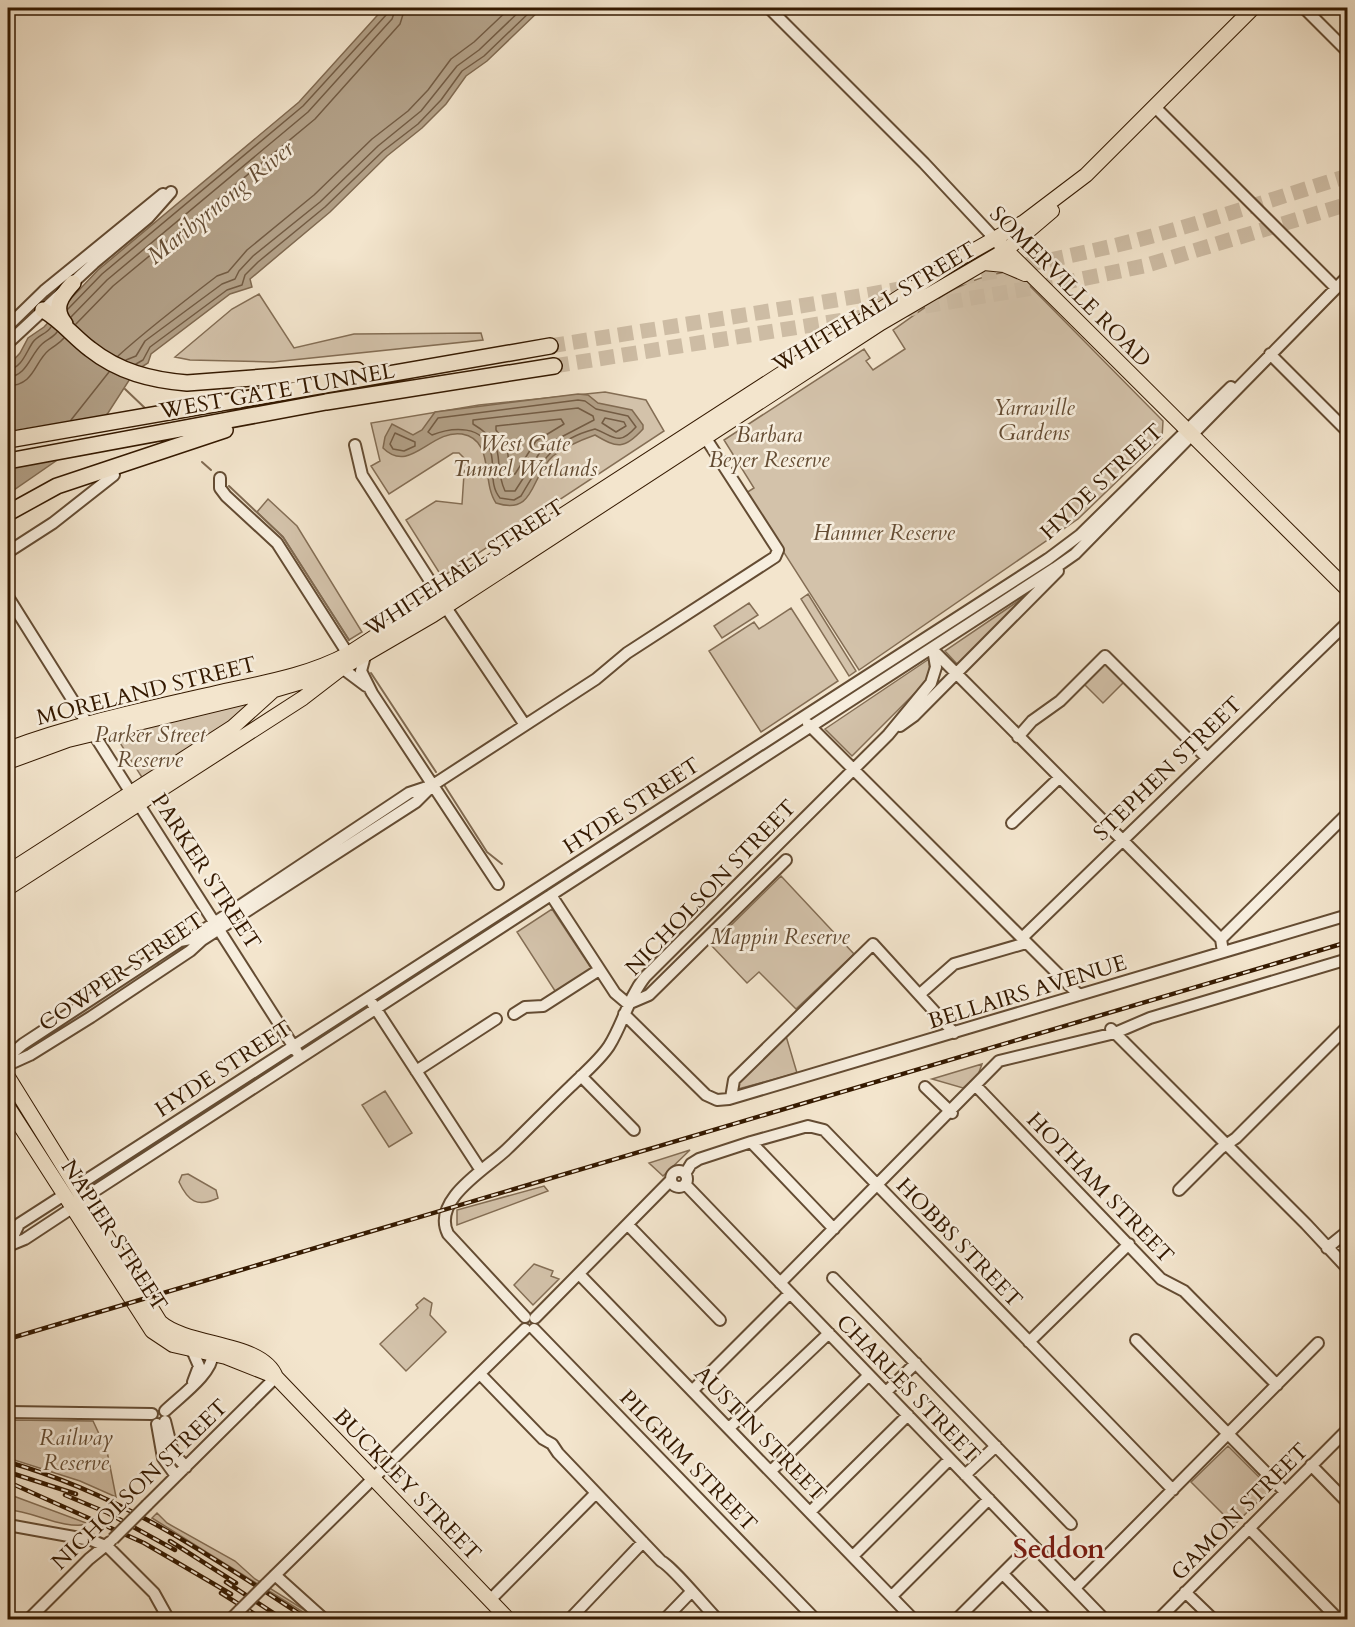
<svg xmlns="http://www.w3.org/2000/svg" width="1355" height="1627" font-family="Cardo,serif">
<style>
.green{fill:#d3c2aa;stroke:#846e55;stroke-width:1.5}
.water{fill:#b2a087;stroke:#806a51;stroke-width:1.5}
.pier{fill:#f3e5cd}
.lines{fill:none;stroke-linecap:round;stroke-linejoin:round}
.shore{stroke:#735c44;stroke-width:1.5}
.stream{stroke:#806a51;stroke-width:2}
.highway-tunnel{stroke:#cdbca4;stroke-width:15;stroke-dasharray:15 8;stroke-linecap:butt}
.minor-casing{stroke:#644c33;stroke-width:14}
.major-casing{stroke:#341900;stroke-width:16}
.highway-casing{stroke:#341900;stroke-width:18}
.minor{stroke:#f7eede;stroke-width:10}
.major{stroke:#f3e5cd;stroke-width:14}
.highway{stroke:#f3e5cd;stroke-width:15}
.rail-casing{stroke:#341900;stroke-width:4.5}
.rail{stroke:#f7eede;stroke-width:2;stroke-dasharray:7;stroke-linecap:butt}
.minor-bridge-casing{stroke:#644c33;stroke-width:14;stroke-linecap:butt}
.minor-bridge{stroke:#f7eede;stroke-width:10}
.labels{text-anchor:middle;stroke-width:5;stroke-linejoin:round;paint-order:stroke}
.street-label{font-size:22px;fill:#341900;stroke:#f7eede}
.park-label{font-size:22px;font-style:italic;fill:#644c33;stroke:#f7eede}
.water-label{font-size:24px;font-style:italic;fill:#664f36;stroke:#f7eede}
.district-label{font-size:28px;font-weight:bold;fill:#7a1f14;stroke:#f7eede}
</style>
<rect width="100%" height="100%" fill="#f3e5cd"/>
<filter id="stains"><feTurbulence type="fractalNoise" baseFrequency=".00333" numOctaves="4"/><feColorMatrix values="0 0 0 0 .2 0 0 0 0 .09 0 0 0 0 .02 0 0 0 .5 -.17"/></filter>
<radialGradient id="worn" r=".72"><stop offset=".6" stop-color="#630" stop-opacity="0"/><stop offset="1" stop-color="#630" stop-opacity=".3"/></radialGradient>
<path class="green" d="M1010,271L1024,280L1163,421L1162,438L1078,519L859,670L746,493L754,488L724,440L864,349L870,358L866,361L873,370L905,349L893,330C936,300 957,280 1010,271Z
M259,294L294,348L354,334L481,333L483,340L273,362L190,360L175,357L232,309Z
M605,392L646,400L664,431L442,577L406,520L436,501L462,504L465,459L459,453H453L389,494L371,466L380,461L371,423L479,405Z
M268,499L297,526L362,632L349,640L283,537L257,512Z
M1033,591L958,665L945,651Z
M808,594L856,671L849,676L801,599Z
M749,603L758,615L722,638L714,626Z
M791,608L838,681L761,732L709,651L754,622L759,629Z
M929,659L930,678L852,756L825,729Z
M1104,662L1124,682L1103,703L1083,683Z
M249,701L251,705L243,712L143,779L115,735Z
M781,876L854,954L796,1009L759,972L747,983L711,945Z
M552,909L593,971L557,994L517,932Z
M158,961V966L26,1054L22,1053L23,1049Z
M786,1036L797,1073L738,1089V1082Z
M982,1064L978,1075L963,1088L932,1079Z
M385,1091L412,1133L389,1147L362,1105Z
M690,1150L663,1176L649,1163Z
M188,1174L216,1190L218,1198C197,1208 188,1201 179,1182L182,1175Z
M544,1186L548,1191L457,1225V1210Z
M534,1264L553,1271L551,1276L559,1279L533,1305L514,1285Z
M424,1298L432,1303L430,1315L446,1332L406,1371L380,1344L418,1308L416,1305Z
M8,1420L93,1421L107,1451L116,1497L80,1481L8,1458Z
M1228,1446L1271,1489L1234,1525L1191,1482Z
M8,1494L89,1524C62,1530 34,1511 8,1510Z
M157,1513L167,1523L235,1561L255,1579L319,1619H314L152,1518Z"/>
<path class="water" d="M384,8H542L487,61L466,76L446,104L422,128L387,156L330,212L250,279L252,287L230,294L151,354L148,363L135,371L108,413L79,445L8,494V366L20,353L28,338L44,327L98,270L299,102Z
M578,394L588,395L598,403L632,410L643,425V429C624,450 617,448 595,435C581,440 565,447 553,456C530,476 536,516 496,503C481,481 495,440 462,434C431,429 410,475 383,448L385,437L392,424L413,435L422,430L435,412Z"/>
<path class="pier" d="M110,415L81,448L8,467V431Z"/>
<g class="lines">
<path class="shore" d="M68,309L102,274L303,106L387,14L388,8
M71,317L107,280L308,112L392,19L396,8
M76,324L113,286L315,119L400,24L405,8
M118,356C149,328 183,302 217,276L228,272L247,250L314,195L372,139L408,111L428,90L451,59L474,42L510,8
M126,360L136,356L145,341L222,284L235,279L239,271L253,256L320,202L378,146L421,111L457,66L479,50L523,8
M136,364L143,360L150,347L227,290L242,285L245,275L258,262L325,207L383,151L418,124L441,100L462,71L484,56L534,8
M8,370C22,368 26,352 33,342C38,335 47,334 51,327
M8,377C27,376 30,355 42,344C47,339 53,338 57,332
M8,386C35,385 34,362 49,350C55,345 59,344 64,338
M578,400L585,401L596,409L628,416L636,427C618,447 614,436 595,429C553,440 541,462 521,496L514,500L500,498C489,485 495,468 491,453C484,424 452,427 432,435L428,432L438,418Z
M578,408L593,416L594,420L544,446L515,491H505C491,460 511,447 473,424V420Z
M605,418L624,422L626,426L616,432L602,423Z
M561,419L564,424L536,441L515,474H510L507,446L496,430V426Z
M71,420L109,372
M395,433L415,442V446L404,451L393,449L390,444Z"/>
<path class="stream" d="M125,389L147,410
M202,462L211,470
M229,486L283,537L349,640
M371,673L436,772
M443,783L487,852L502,864"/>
<path class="highway-tunnel" d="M902,310L1067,282L1144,266L1348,204
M550,346C734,316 919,290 1100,249C1184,230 1265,201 1348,176
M554,366L875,315"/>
<defs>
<path id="minor" d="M769,8L924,163L995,239
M1304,8L1348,52
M1155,107L1335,287
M8,326L44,291L163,194
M8,343L94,263L148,218L171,192
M1270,354L1348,432
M355,445L362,475L439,595
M220,478V488L226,496L277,543L348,654
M8,552L53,523L114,475
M8,597L87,723
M445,606L525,725
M934,651L1221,939L1223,952
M365,656L361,671L372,693L498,884
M342,668L366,686
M808,724L1079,995
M900,726L914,716L1058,571
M93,733L131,793
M1018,737L1032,721L1060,701L1105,656L1206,757
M138,803L297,1052
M1012,823L1059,778
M551,895L615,993L628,1004L649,995L786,860
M1022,938L1348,622
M1221,939L1348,813
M920,994L954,964L1026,943
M372,1003L480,1169
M514,1014L525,1007L543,1006L599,970
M624,1014L706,1095L717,1100L729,1099L1348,915
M1111,1029L1306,1224L1348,1269
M8,1057L23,1044L180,941L190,939L409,793L430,786
M8,1065L30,1055L91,1017L190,951L202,940L416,802L433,785L596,679L627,653L775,557L778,550L705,437
M416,1071L496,1019
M581,1076L634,1130
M925,1087L952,1113
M977,1087L1161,1279L1184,1291L1277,1385
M731,1098L734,1080L873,944L954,1033
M751,1142L834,1229
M671 1179a8 8 0 1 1 16 0a8 8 0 1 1-16 0Z
M685,1174L691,1164L699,1159L751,1142L808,1126L824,1130L1173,1490
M685,1184L1105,1620
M77,1186L1048,559L1080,535L1231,387
M1179,1190L1220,1149L1236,1138L1348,1026
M84,1198L1055,568L1075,554L1348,276
M628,1225L720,1320
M9,1245L19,1224L64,1195
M8,1246L25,1239L72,1208
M1327,1248L1348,1231
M579,1274L914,1620
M833,1278L1071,1524
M780,1283L999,1061L1115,1033L1150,1018L1348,959
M525,1317L448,1234C431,1200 486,1169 506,1150C528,1129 549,1107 571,1086C584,1073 599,1061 609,1046C623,1024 628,998 645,977L888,735L931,683L936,667L933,649
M535,1318L671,1180
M534,1329L816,1620
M1136,1340L1285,1492
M1029,1342L1129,1244
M192,1350L199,1366L193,1382
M480,1374L543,1439L552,1444L558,1453L661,1561C673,1567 705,1607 718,1620
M693,1390L790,1293
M886,1392L916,1363
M165,1411C177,1399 216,1371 212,1353
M8,1412L152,1414
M165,1421L173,1453L186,1467
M157,1424L163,1458L176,1476
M729,1428L829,1333
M1311,1465L1348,1503
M771,1471L869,1375
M965,1475L996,1446
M147,1505L276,1377
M810,1512L908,1415
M8,1525L91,1540L108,1547L154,1593L169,1620
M1249,1528L1339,1620
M853,1556L950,1459
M1003,1574L1048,1620
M275,1575L325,1620
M265,1585L525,1329
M1075,1588L1318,1343
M1185,1592L1214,1620
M892,1596L989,1499
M490,1600L596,1493
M28,1620L89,1559L110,1542
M230,1620L240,1610
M569,1620L643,1542
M664,1620L691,1592
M956,1620L1032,1544
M1158,1620L1348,1429"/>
<path id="major" d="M1001,245L1348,590
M984,263L1004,265L1025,274
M8,749C75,724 146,709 216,693C261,683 307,676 348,654L957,260L1024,222L1086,175L1253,8
M8,762L68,740L271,691L329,674
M8,872L233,727L286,679
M8,888L303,698L342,668L433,615L881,323L1006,250L1052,211
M8,1077L160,1322C188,1347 262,1341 276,1377L509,1620
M8,1107L152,1331L173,1345L226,1357L274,1376"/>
<path id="highway" d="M43,310C61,320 74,337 90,349C119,372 151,380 187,383L357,370
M65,324C52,308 61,296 73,283
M8,440L550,346
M8,461L326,402L554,366
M8,513L57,486L225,430"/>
</defs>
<use href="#minor" class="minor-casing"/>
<use href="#major" class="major-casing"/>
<use href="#highway" class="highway-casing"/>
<use href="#minor" class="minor"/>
<use href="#major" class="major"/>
<use href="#highway" class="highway"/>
<defs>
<path id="rail" d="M8,1339L1348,942
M8,1462C123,1495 210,1556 309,1620
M8,1472L76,1494
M15,1485L144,1543L231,1594
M65,1495L108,1513L175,1550
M170,1541L236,1583
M226,1582L284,1620
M221,1593L264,1620"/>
</defs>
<use href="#rail" class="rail-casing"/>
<use href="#rail" class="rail"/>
<defs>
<path id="minor-bridge" d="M113,1539L147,1505
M240,1610L265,1585"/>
</defs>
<use href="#minor-bridge" class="minor-bridge-casing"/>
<use href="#minor-bridge" class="minor-bridge"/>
</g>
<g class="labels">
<g class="street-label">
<text transform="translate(1071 286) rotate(45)" y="8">SOMERVILLE ROAD</text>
<text transform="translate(874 306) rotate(-31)" y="8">WHITEHALL STREET</text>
<text transform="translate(277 390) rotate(-10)" y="8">WEST GATE TUNNEL</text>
<text transform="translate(1101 481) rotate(-43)" y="8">HYDE STREET</text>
<text transform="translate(464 567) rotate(-33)" y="8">WHITEHALL STREET</text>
<text transform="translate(146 690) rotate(-14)" y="8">MORELAND STREET</text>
<text transform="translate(1167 768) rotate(-44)" y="8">STEPHEN STREET</text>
<text transform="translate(631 805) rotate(-33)" y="8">HYDE STREET</text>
<text transform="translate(207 871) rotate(57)" y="8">PARKER STREET</text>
<text transform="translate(710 887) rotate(-46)" y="8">NICHOLSON STREET</text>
<text transform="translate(121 971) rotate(-34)" y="8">COWPER STREET</text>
<text transform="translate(1027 991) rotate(-17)" y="8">BELLAIRS AVENUE</text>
<text transform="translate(223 1068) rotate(-33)" y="8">HYDE STREET</text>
<text transform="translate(1101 1187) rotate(46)" y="8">HOTHAM STREET</text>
<text transform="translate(115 1235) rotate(57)" y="8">NAPIER STREET</text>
<text transform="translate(960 1242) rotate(46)" y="8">HOBBS STREET</text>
<text transform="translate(909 1388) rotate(46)" y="8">CHARLES STREET</text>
<text transform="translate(761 1433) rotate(46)" y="8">AUSTIN STREET</text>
<text transform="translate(689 1460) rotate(46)" y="8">PILGRIM STREET</text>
<text transform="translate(139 1484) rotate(-44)" y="8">NICHOLSON STREET</text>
<text transform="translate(408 1484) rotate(46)" y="8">BUCKLEY STREET</text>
<text transform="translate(1239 1511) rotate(-45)" y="8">GAMON STREET</text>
</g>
<g class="park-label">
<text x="1034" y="415">Yarraville<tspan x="1034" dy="25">Gardens</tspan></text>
<text x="769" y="442">Barbara<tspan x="769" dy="25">Beyer Reserve</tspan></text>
<text x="525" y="451">West Gate<tspan x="525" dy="25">Tunnel Wetlands</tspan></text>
<text x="884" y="540">Hanmer Reserve</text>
<text x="150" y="742">Parker Street<tspan x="150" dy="25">Reserve</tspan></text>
<text x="780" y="944">Mappin Reserve</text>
<text x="76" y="1445">Railway<tspan x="76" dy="25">Reserve</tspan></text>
</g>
<g class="water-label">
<text transform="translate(220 202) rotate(-39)" y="8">Maribyrnong River</text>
</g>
<g class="district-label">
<text x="1059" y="1558">Seddon</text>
</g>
</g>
<rect width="1355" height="1627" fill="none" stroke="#f3e5cd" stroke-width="30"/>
<rect x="9" y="9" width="1337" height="1609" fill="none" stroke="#341900" stroke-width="3"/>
<rect x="15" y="15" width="1325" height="1597" fill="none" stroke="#341900" stroke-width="1.5"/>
<rect width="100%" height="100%" filter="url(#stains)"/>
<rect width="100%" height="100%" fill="url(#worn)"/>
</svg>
